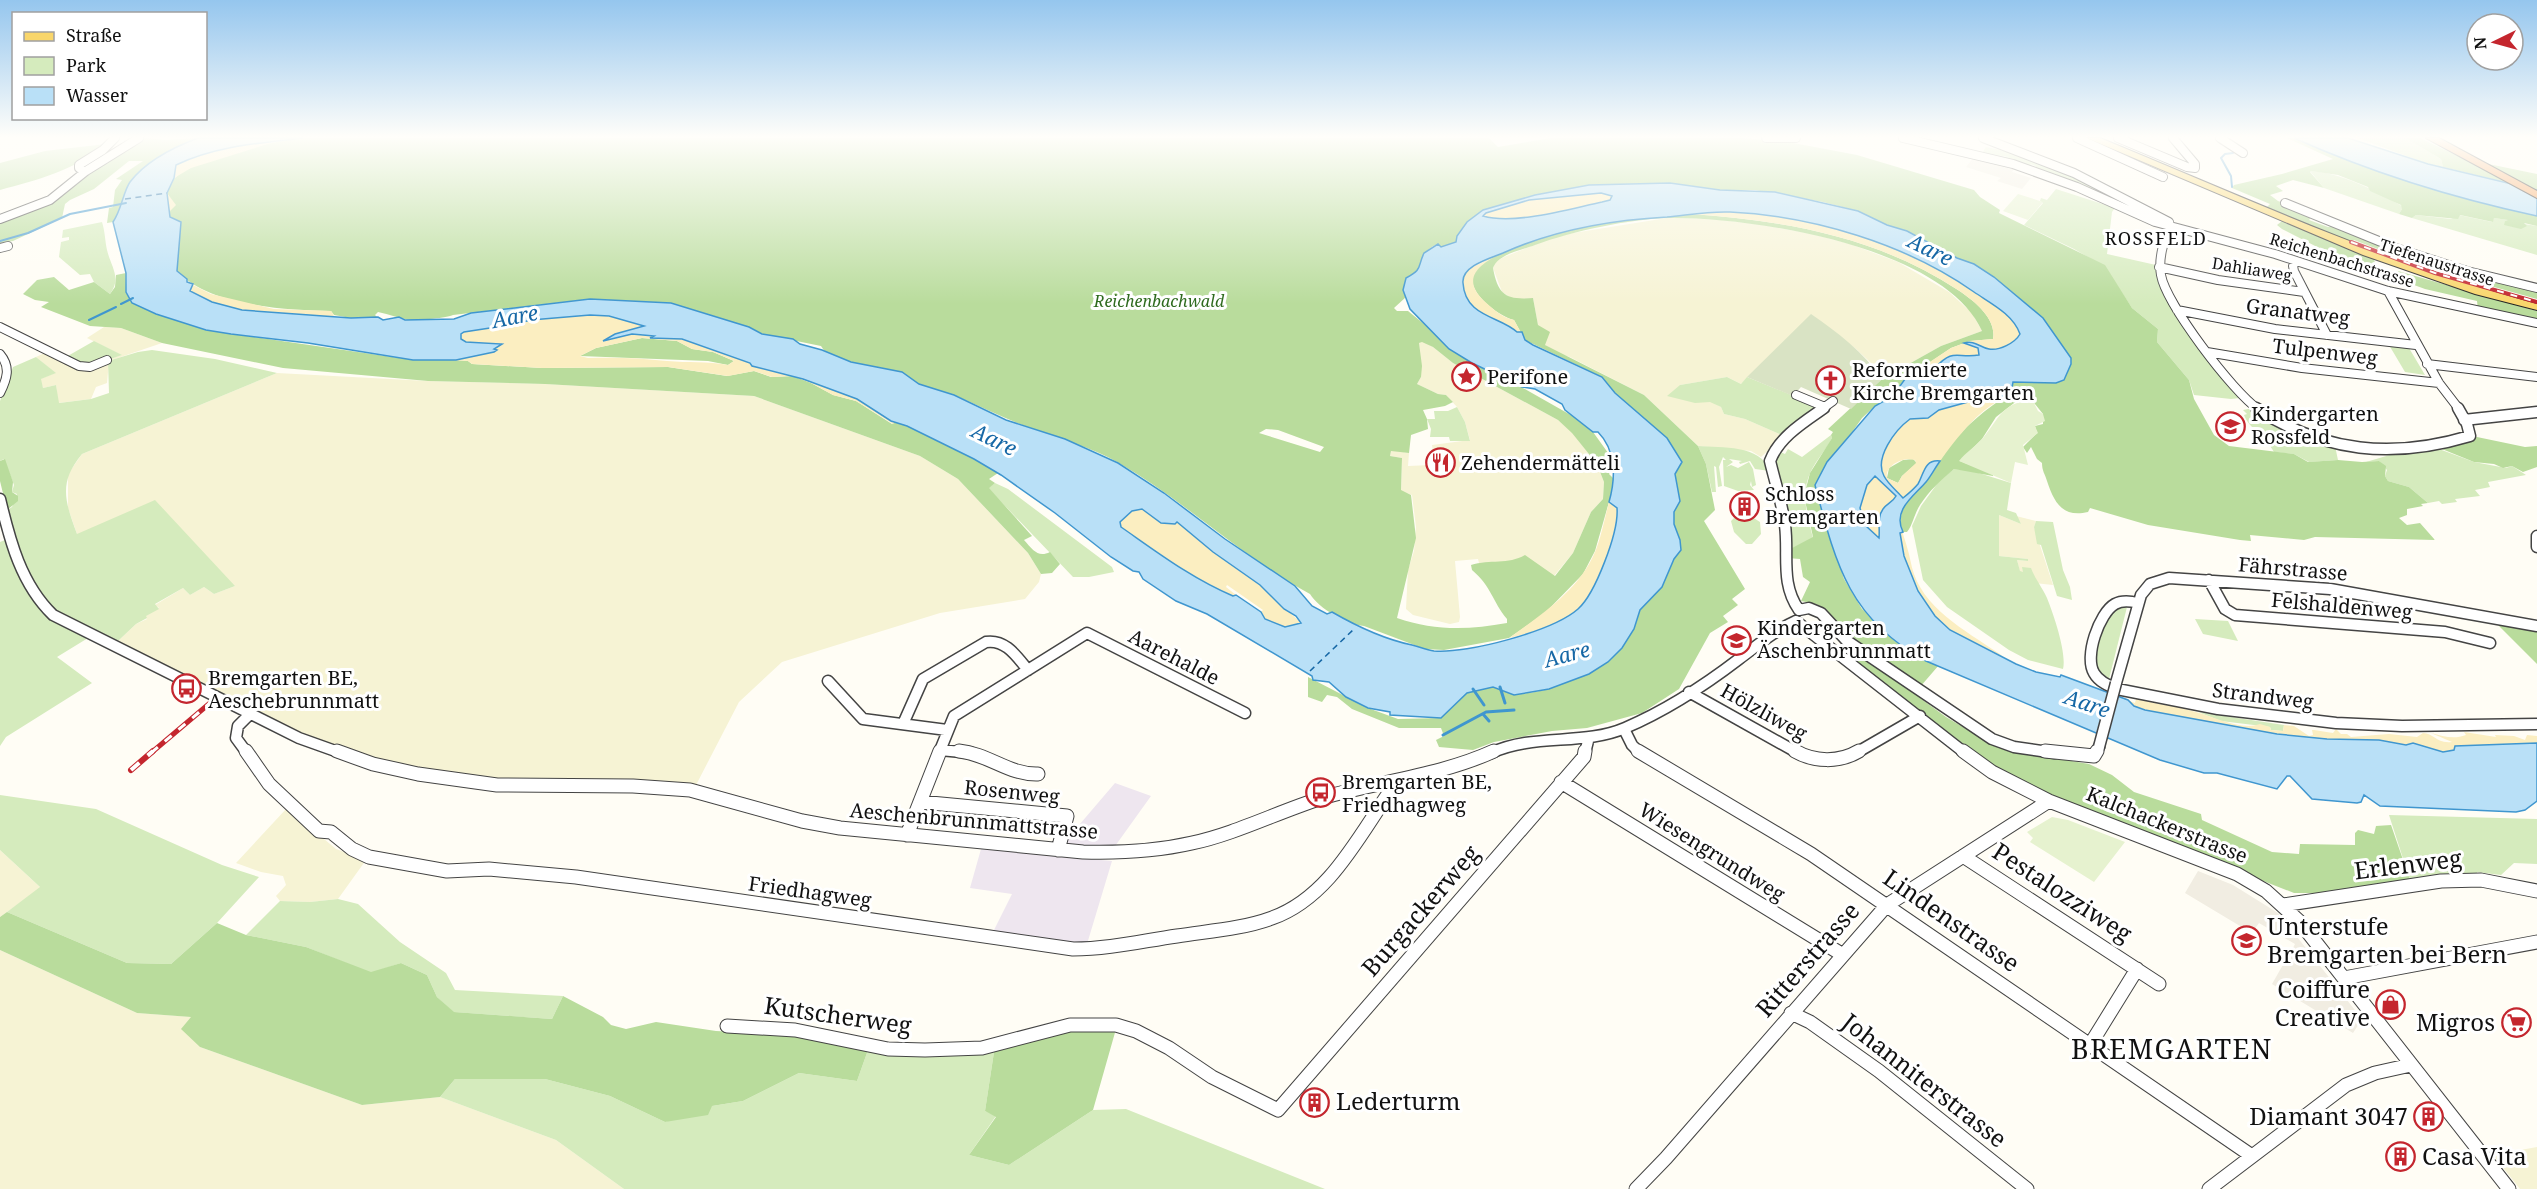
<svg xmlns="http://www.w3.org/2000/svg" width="2537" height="1189" font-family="'Noto Serif',serif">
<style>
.industrial{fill:#eee6ef}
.farmland{fill:#f6f3d4}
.green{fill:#d5ebbd}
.forest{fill:#b9dc9c;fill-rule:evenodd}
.sand{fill:#fbeec1;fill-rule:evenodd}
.cemetery{fill:#d9e3c4}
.pitch{fill:#e6f2cf}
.plaza{fill:#f1ede2}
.water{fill:#b9e0f7;stroke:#3f96cf;stroke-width:1.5;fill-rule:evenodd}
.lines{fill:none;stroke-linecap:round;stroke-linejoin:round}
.stream-far1{stroke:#3f96cf;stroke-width:2}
.stream{stroke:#3f96cf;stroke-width:3}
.ferry{stroke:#1768a6;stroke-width:1.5;stroke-dasharray:6 4.5;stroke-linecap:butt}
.minor-far2-casing{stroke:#444;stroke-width:10}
.minor-far1-casing{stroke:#444;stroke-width:13}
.minor-casing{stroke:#444;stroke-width:15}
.major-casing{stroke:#222;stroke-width:2}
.highway-casing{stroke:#222;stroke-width:2}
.minor-far2{stroke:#fff;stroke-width:8}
.minor-far1{stroke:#fff;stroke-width:10}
.minor{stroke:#fff;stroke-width:13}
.major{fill:#f9d66b;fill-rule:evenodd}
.highway{fill:#f5a25d;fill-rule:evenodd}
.rail-far2-casing{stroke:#c4262e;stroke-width:4}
.rail-far1-casing{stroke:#c4262e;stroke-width:5}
.rail-casing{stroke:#c4262e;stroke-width:6}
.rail-far2{stroke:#fff;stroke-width:2;stroke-dasharray:7;stroke-linecap:butt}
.rail-far1{stroke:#fff;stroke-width:3;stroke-dasharray:9;stroke-linecap:butt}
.rail{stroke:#fff;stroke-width:4;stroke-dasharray:11;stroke-linecap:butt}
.minor-bridge-casing{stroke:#444;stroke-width:13;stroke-linecap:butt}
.minor-bridge{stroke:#fff;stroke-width:10}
.labels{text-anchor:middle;stroke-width:6;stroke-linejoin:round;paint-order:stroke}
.far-street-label{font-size:16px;fill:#111;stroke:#fff}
.far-park-label{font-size:16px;font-style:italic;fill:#2f6b1f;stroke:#fff}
.far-quarter-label{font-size:18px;letter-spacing:1.5px;fill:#111;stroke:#fff}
.street-label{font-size:20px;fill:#111;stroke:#fff}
.poi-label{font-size:20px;fill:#111;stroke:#fff;text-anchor:start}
.water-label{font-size:21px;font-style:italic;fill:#1768a6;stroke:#fff}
.near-street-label{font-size:24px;fill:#111;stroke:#fff}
.near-poi-label{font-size:24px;fill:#111;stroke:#fff;text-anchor:start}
.near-quarter-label{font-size:27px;letter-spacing:1.5px;fill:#111;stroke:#fff}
</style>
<rect width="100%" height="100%" fill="#fffdf5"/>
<path class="industrial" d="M1115,783L1151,796L1113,849L1062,845Z
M981,849L1112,861L1087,944L992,934L1012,894L970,888Z"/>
<path class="farmland" d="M1667,218L1714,219L1763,225L1812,234L1850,244L1898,262L1949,292L1972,313L1982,331L1941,346L1882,379L1871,363L1856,349L1811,315L1741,384L1727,377L1680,385L1721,407L1724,414L1745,419L1784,436L1761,457L1751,451L1698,446L1644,395L1570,357L1554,352L1545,345L1538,325L1533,298L1514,300L1502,292L1493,268L1495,262L1504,257L1552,238L1573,233Z
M104,327L121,328L162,343L109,361L107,383L96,387L91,399L58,403L56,385L43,388L40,379L55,373L36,357L53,349L77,364L94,365L121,355L87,338Z
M1422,341L1433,347L1453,363L1558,420L1572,432L1597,464L1604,482L1603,499L1591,512L1573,553L1554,576L1518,559L1512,562L1479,563L1478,559L1455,561L1460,617L1459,622L1450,624L1413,615L1406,609L1408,570L1414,551L1416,527L1412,495L1401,491L1402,458L1390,456L1391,450L1409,453L1408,466L1431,465L1430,459L1434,458L1432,445L1470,440L1465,422L1457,407L1446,395L1438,394L1417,384L1421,377L1419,343Z
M277,373L428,381L545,384L754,396L920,456L958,479L1028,553L1041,574L1039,582L1025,599L940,613L782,662L739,702L695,787L478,780L366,757L285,728L118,641L136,624L147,619L145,616L159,608L155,605L183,588L190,595L204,587L214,594L235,586L77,534L68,508V474L82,454Z
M1999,515L2021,524L2016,516L2036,521L2034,527L2053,585L2026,582L2020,572L2017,560L2028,561V559L1999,556Z
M287,808L336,849L366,860L338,899L310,902L280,901L276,896L286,885L283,876L261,872L236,863Z
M0,850L41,888L0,917Z
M0,950L137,1013L192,1017L200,1047L362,1105L440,1097L556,1140L624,1189H0Z
M2537,1147V1189H2520L2493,1155Z"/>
<path class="green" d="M2358,138H2405L2441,159L2443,167L2428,164Z
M1986,147C2049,158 2107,193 2164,220L2035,168L2036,166L2030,164L2034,168L2001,158L2009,157L1982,153Z
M2310,171C2339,172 2377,191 2402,206V209L2399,214L2324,188Z
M2056,189L2115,208L2112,212L2107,254L2156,265L2157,276L2240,398L2231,399L2194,395L2189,380L2157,342L2158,329L2132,308L2105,267L2074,249L2024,225L2043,203L2040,201L2041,198L2047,200Z
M2416,215L2451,219L2459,215L2492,222L2494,218L2509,220L2505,221L2537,226V255L2412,218Z
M102,222C105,231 105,241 107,250C111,267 122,278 110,294L94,282L90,274L80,275L59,257L61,242L69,240V237L62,238L63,230Z
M94,341L122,355L90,366L66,357Z
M2389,345L2409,348L2425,375L2405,372Z
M152,350L215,359L277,373L82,454C58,483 65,501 77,534L155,500L235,586L214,594L204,587L190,595L183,588L155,604L159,609L146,616L147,618L136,624L118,641C97,631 69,623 51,607C30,588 15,537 7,510L12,507L17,494L12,492L14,485L4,459L0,461V401L13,367L36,357L56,373L41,379L43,388L56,385L59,403L91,399L109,393L108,361L138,352Z
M1727,377L1741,384L1747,377L1821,407L1784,436L1745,419L1724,414L1721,407L1710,402L1695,403L1667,396L1680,385Z
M1457,407L1465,422L1470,441H1450L1449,437H1430L1431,429L1427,419H1435L1434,411H1448Z
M2253,408L2335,446L2338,460L2309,462L2294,454L2274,452C2265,435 2250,430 2244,415L2247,414L2243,410Z
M1831,435L1832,438C1826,450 1817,459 1811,471C1800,494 1807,515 1813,538L1788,550L1785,513L1788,510C1784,492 1773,468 1778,451L1785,454L1788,449L1802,457Z
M1698,446C1722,448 1760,444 1770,471L1755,469L1750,461L1740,464L1739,462L1742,461L1729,459L1733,462L1726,467L1731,465L1738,468L1749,462L1753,469L1756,485L1752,487L1751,481L1750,485L1754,490L1738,491L1724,486L1723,460H1726L1723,457L1719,467L1722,486L1718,487L1716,467L1714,466L1716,492H1712L1706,464Z
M2439,449L2474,462L2506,468L2512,466L2526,475L2488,482L2490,487L2475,490L2480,496L2455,499L2457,502L2442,504L2439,501L2428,503L2409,487L2388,481L2385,476L2387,470L2379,461L2366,462L2393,454Z
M1954,469L1969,470L2011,483L2007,510L2016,513L2021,524L1999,515V556L2028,559V561L2017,560L2020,571L2023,572L2022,567L2031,568C2035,579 2042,587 2047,598C2053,613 2067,653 2063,669L2028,660L2009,650L1947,607L1923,580L1912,526L1921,506L1940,480Z
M995,483L1008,489L1112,567L1114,572L1089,577H1073L988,488Z
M1738,514L1749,515L1760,522L1761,534L1752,544H1746L1734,532L1731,521Z
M2036,521L2053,522L2063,570L2070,587L2072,600L2057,596L2041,545L2037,544L2034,527Z
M5,540L31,594L43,612L88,638L57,657L92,683L6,737L0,746V542Z
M2123,603L2127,607L2109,679L2098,672C2093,646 2102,619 2123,603Z
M2195,619L2228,621L2238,641L2203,634Z
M2198,712L2284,725L2283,731L2271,730L2270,727L2221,721Z
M0,795L96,809L222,865L259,877L217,923L171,964L127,963L7,912L40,887L0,850Z
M2389,815L2537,819V864L2514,863L2501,875L2477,872V876L2410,880Z
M338,899L358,904L400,942L446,973L455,990L563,996L552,1019L453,1012L437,997L427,975L401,963L371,973L306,947L246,935L280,901L310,902Z
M868,1050L924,1055L994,1052L985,1111L996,1116L969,1155L1009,1165L1093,1110L1126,1109L1325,1189H624L556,1140L440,1097L455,1079H545L610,1096L665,1122L712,1106L743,1101L799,1073L857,1081Z"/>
<path class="forest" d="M145,138L166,140L198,138L186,142L123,203L113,222L107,223L109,208L113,207L115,190L122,180L116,179L143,161H129L94,189L70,200L65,204L62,218L13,241L0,243V223L55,201L88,174Z
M303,138H1489L1498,147L1551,138H1741L1788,142L1857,155L1974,190L1980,197L2000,210L1999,213L2105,265L2132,308L2158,329L2157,342L2189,380L2194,399L2214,435L2229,446L2294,454L2308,462L2338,460L2362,462L2379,461L2386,466L2385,476L2388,481L2409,487L2428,503L2421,504L2423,506L2407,509V515L2399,518L2407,525L2420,523L2435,540L2315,537L2304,540L2250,535L2251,541L2240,540L2148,525L2090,508L2088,512C2062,518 2054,502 2047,481C2045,474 2042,471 2042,463L2037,459L2031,447L2027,453L2023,447L2037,433L2035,426L2043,424V414L2031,399L2018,400L1996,417L1982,439L1960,461L1993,474V476L1954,469C1941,480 1929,491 1920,505C1914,514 1913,525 1907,532H1903C1892,510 1914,496 1926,482C1934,473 1939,461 1946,451C1963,427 1987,408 2011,393L2013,382C2035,382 2058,385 2071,364L2028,305L1974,264L1957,258L1907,231L1887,225L1858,211L1823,202L1755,190H1720L1676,184L1589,185L1535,195L1483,210L1467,222L1458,234L1456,242L1441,247L1438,244C1421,250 1426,260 1419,270C1416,274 1410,276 1406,278L1403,291L1406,297L1394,308L1397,311H1408L1472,363L1509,380L1576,418L1593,432L1611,457L1613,466L1609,474L1613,478V488L1595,551L1583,574L1545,613L1509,638L1444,650L1425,649L1364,626C1347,624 1319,609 1310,594C1242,557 1186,502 1119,463C1091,447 1060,439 1030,428C1006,419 983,408 959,397C947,392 933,390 920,385C914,382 910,378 905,375C887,364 831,366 821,346L762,334L749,327L671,303L590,299L453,315C448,318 418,320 411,320C401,319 389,314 378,312L375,315L377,317L351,318L334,315L331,311C285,310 209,306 177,271L178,250L169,212L171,208L167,193C169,188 172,180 176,177C201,156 270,142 303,138ZM1422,342L1433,347L1453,363L1558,420L1572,433L1597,464L1604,482L1603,499L1591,512L1573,553L1555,576L1525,555C1508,565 1490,559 1471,565L1472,570C1492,587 1492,601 1507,619V623C1469,630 1434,631 1397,618L1416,538L1411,495L1401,490L1402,458L1390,456L1391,451L1409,453L1411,435L1428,429L1427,419L1423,410L1445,406L1453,402L1446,395L1438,394L1417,384L1421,377L1422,366L1419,343ZM1266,429L1278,430L1324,447L1320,452L1259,433Z
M2287,138H2294C2372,173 2453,198 2537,216V226L2524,223L2527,226L2521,229L2504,225L2505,221L2508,220L2494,218L2493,222L2460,215L2458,219L2416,215L2412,218L2399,214L2402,209L2401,205L2370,191L2368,187L2338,175L2311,171L2310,172L2324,188L2293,180L2276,186L2283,191L2270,195L2278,201L2314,214L2309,220L2328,227L2339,224L2395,248L2537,288V299L2430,269L2354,240L2349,243L2267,207L2270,204L2232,188L2234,185L2282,174L2333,159Z
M2405,138H2420L2464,159L2537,174V190L2443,167L2441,159Z
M106,144C76,170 37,180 0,190V163L45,151Z
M1691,214C1787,221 1875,236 1958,290C1973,300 1997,318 1993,339L1970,341L1951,348L1905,379L1893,396L1875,406L1862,418L1815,485L1844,579L1862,609L1926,661L1939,665L1920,687L1850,639L1826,609L1816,604L1801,601L1810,582L1803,577L1800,559L1787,558L1788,550L1813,537L1804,496L1810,473L1832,438L1831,435L1833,432L1828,429L1882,379L1941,346L1982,331C1944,246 1752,217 1669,218C1629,219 1573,231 1535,245C1522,250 1498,254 1493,268C1498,296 1507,300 1533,298L1538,325L1550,332L1545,345L1644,395L1698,446L1706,464L1715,510L1704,521L1745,589L1732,599L1738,605L1723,616L1728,622L1710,633L1679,689L1642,713L1587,728L1552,731L1494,742L1473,750L1439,747L1436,740L1444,736L1441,728H1399L1352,709L1337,697L1327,695L1322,702L1308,697V677L1368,708L1398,719L1441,718L1467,693L1493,687L1514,695L1535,692L1549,689L1589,674L1634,629L1640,610L1662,587L1674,559L1681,550L1680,540L1674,524V512L1680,501L1675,474L1682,462L1667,438L1615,393L1602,377L1525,340L1514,320C1500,317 1464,291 1474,273C1492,242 1610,220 1645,217C1660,215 1676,216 1691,214Z
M2282,221L2373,256L2375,263L2366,272L2282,229L2277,225Z
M2398,271L2537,311V322L2478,310L2477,301L2425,289L2395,278Z
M126,273V292L133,303L157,314L206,330L413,360L433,358L468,361L472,364L542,368L668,367L727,376L754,371L771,377L793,376L811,383L833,395L856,401L892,424L895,422C931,433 966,454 998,473L989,479L995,483L989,488L1032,536L1024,540C1033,550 1038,558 1050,552L1060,564L1052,573L1041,574L1028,553L958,479L920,456L754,396L545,384L428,381L283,368L162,343L121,328L90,326L41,307L49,302L35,300L23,294L37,280L54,277L69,290L94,282L110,294L115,287L116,275Z
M642,338L677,341L692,349L713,352L734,361L728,365L708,361L580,356L596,348Z
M2477,437L2525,447L2537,446V467L2523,472L2512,466L2503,468L2494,464L2474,462L2437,447Z
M5,459L13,482L12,492L18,496V501L7,510L0,481V461Z
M1913,459L1917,463L1902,476L1898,483L1887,478L1889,468L1903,460Z
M2497,624L2537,632V664Z
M1845,644L1916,693L1920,698L1946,717L1995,746L2007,750L2089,764L2112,775L2134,792L2201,814L2202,820L2272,852L2299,854L2300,844L2355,845V833L2358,830L2374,834L2376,826L2391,825L2410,880L2327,893H2294L2053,798L1992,766L1839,649Z
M7,912L127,963L171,964L217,923L246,935L306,947L371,972L401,963L427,975L437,997L454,1012L552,1019L563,996L603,1017L611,1025L626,1029L656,1022L716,1031L795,1035L868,1050L857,1081L799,1073L743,1101L712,1106L708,1115L665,1122L610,1096L545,1079H455L440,1097L362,1105L200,1047L181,1029L191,1017L137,1013L0,950V917Z
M1081,1028L1116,1029L1093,1110L1009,1165L969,1155L996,1117L985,1111L994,1052Z"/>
<path class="sand" d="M256,141L271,143L191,168L174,178L167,193L176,205L169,212L170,217L181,222L177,232L159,211L175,164L193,155Z
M1602,184H1614L1623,199L1520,220L1481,222L1483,210L1505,204Z
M1705,209L1816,219L1918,252L1993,300L2017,326L2020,334L2011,345L1934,373H1913L1951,348L1970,341L1993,339C1997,318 1973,300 1958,290C1875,236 1787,221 1691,214Z
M1524,243C1502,254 1452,269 1483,300C1493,309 1501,317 1514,320L1525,340L1533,345C1508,331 1447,306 1466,270Z
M177,271L187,279V282L211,294L274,309L331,311L334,315L331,319L276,312L237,311L194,297Z
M578,315H601L641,323L676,336L855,395L895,422L893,424L856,401L833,395L811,383L793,376L772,377L754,371L728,376L668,367L542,368L472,364L468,361L450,360L437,336L507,323ZM642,338L677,341L692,349L713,352L734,361L728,365C707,361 688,363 667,361C641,358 615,357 588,358L580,356L596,348Z
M1976,398L2000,400C1974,413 1948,449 1932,473C1923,487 1906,495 1902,512C1898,525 1904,535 1907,547C1910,556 1911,566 1914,574C1927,612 1973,635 2004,657L1950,630L1893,579L1852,500L1885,445L1904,419ZM1908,459L1915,460L1916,463L1902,476L1898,483L1887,478C1885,467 1898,460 1908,459Z
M1609,502L1617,508C1619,532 1595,595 1577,610C1558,625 1532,632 1509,638C1541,615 1579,590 1595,552C1601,538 1605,517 1609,502Z
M1142,509L1161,523L1177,522L1213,552L1260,585L1301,623L1285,627L1265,619L1261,612L1263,610L1227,585L1226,587L1236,595L1233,596C1191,578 1157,552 1120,527V522L1132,511Z
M2054,675L2060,677L2061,675L2135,703L2136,699C2156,704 2177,706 2196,712C2215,717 2241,731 2260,724L2270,727L2271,730L2283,731L2284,725L2294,726L2309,736L2313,735L2312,730H2314L2333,733L2336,729L2341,734H2347L2351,737L2389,734L2417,737L2423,733C2434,733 2436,744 2452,742L2431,733C2443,736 2453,740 2466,735L2464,732L2496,737L2495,735L2514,736L2525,740L2527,735L2537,736V748L2421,757L2158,715Z"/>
<path class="cemetery" d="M1811,314C1838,333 1863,351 1882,379L1851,409L1801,387L1793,396L1747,377Z"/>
<path class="pitch" d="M2018,194L2043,202L2028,220L2003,211Z
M2032,399L2038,411L2043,414L2045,421L2035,426L2038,433L2023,445L2028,465L2015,462L2011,483L1959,461C1966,452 1976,446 1983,438C2001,416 2000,405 2032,399Z
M2052,817L2068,820L2125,842L2094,882L2030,842L2033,838L2027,832Z"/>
<path class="plaza" d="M1974,157L2014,169L2012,172L2031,178L2022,189L1997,181L2001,178L1966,167Z
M2198,871L2233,885L2278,913L2362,1019L2353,1033L2272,984L2288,956L2286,954L2288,951L2291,952L2295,944L2259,923L2254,930L2257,932L2255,935L2185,893Z"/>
<path class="water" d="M198,138H303C260,143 216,146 176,165L174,178L167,193L170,217L181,222L177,271L187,279V282L193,284L190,291L212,302L242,310L351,318L378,317L383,320L399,317L405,320L454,319L471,313L590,299L671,303L749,327L762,334L793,339L800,344L822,350L851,362L902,372L919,384L954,395L1006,420L1065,439L1118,463L1164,493L1225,539L1295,586L1312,606L1327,614L1332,612C1358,627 1383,639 1412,645C1420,647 1426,650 1434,651C1467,654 1553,631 1578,609C1595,594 1619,532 1617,508L1609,502C1616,478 1616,450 1598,432H1593L1565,410L1562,404L1535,389L1522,387L1472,363L1449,349L1410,309L1403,290L1406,278C1423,269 1417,268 1424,253L1438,244L1441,247L1456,242L1457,236L1467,222L1483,210L1535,195L1589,185L1670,183L1720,190L1775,192L1858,211L1887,225L1907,231L1957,258L1974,264L1994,277L2043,318L2071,358V364L2064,380L2056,383L2013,382L2011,393L1997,401L1980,399L1968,402L1939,410L1928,418L1910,419C1895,430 1874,458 1884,476C1888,484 1897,491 1903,498C1908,494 1914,489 1918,484C1924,474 1924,459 1940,461C1935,468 1931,476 1926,482C1914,496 1892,510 1903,532L1900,533L1904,556L1918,591L1935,616L1950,630L2016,664L2036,672L2060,677L2061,675L2128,700L2134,706L2145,710L2277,734L2327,739L2379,740L2406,745L2413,743L2443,752L2454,750L2455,746L2537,743V801L2525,810L2516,812L2380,806L2364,795L2361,802L2357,803L2312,799L2290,776H2287L2277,789L2217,773H2204L2160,760L1926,661C1849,619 1836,565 1815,485L1827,462L1875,406L1893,396L1905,379L1913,374L1935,368C1954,347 1957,359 1979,355L1978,348L1964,343C1975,340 1979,347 1989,349C1999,351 2015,343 2020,334C2013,314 1990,303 1974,292C1906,244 1813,216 1730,212C1709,211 1688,215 1667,217C1611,220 1554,230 1503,253C1491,258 1461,266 1463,283C1465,317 1500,316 1517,332H1522L1525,340L1533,345L1602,377L1615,393L1667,438L1682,462L1675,474L1680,501L1674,512V524L1680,540L1681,550L1674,559L1662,587L1640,610L1634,629L1622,648L1608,662L1589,674L1549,689L1514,695L1493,687L1467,693L1441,718L1390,715V712L1368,708L1346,697L1329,682L1313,680L1312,676L1207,614L1176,601L1143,579L1139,572L1133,571L1111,557L1055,513L1001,475L974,459L907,426L891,421L857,399L803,379L752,366L750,363L682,339L650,338L654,336L632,334L603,341L615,334L644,326L609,316L590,315L531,320L519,323L517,321L503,326L464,332L461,334V339L466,342L502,344L494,349L497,350L494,352L456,360H413L308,343L231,334L206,330L156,314L132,303L126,292V273L113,222C122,209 123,192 130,182C146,161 174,147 198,138ZM1601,193L1612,196L1610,200L1602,202C1569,209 1515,225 1483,216L1486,213L1529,200ZM1875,476L1896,496C1893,502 1887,503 1883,509C1877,517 1880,529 1879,538L1865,525L1860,508L1867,485ZM1142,509L1161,523L1175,524L1177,522L1213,552L1260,585L1284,609L1296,616L1301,623L1285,627L1265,619L1261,612L1236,595L1233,596C1191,578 1157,552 1121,527L1120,522L1132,511Z
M2294,138H2348L2428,164L2537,190V216C2453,198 2372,173 2294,138Z"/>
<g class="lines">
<path class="stream-far1" d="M2232,187L2231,176L2221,158L2225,154L2233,153
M0,241L28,233L70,214L126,203
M121,304L133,298
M89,320L116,307"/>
<path class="stream" d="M1500,687L1505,703
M1473,689L1484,705
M1483,714L1489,721
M1443,735L1486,712L1514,710"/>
<path class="ferry" d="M125,199L167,193
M1310,671L1354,629"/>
<defs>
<path id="minor-far2" d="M1766,138H1796
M1903,138L2013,164L2077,187L2155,222L2275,254L2388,291L2537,323
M1983,138L2074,173L2169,222
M2077,138L2163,177
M2118,138L2187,167L2195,168V164L2173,138
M2220,138L2243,153
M86,171L79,168V165L103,150L115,138
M2285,203L2396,248L2467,271L2537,288
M0,219L50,200L86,171L139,138
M2170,225C2164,241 2158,258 2161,275C2166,304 2233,392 2258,409
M0,248L8,246
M2296,261L2293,266L2294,271L2327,335
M2159,267L2218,280L2304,292
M2388,291L2439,383L2459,409
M2177,310L2275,329L2416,345
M0,327L79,366L90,367L107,360
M2207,352L2302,368L2439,383
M0,354C11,367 7,379 0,393
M2427,364L2537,377
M1796,395L1825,407
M1822,409L1833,401"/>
<path id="minor-far1" d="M2256,408C2324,453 2393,459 2470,436L2467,424L2458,408
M2464,420L2537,412
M0,499C10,541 21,584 53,615L299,738L341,753
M2537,536V547
M2209,580L2225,609L2235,615L2445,632L2490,643
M2138,603C2130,601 2122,600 2115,604C2099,613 2084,657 2094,673C2099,682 2109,686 2117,689L2218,709L2336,723L2402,726L2537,724
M1799,610L1809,608L1821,613L1847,641L1992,739L2014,747L2055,753
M1799,610C1780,583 1789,555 1785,525C1782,503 1775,482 1770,461C1779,437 1804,422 1824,408
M1796,621L1965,753
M828,681L863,719L947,730
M2116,683L2141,595L2150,584L2169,578L2330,589L2537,626
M1689,692L1798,753
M903,724L923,679L986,642C1006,639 1017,657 1028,670
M1624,729L1632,745L1640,753
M940,750L972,753
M247,753L236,738L238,726L250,714
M939,753L954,716L1087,633L1245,713
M1491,753C1534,733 1583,746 1625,728C1665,711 1705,685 1739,659C1758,645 1774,631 1796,621
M1585,753L1589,737
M1856,753L1920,716
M2096,753L2099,747"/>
<path id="minor" d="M246,751L269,784L319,831L331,832L352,849L369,857L447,871L489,869L576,877L1073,949C1109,949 1142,941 1177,936C1209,931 1242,929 1272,918C1328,898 1357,839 1389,793V783
M337,751L373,764L418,774L497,785L633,786L690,790L802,821L840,828L1083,852C1119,853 1157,851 1192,843C1235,834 1280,811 1322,798C1380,781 1439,776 1494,751
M959,751C989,754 1009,775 1038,774
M1638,751L1811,854L2252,1156
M1795,751C1814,762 1839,763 1859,751
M1963,751L1992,772L2049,801L2237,874L2266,891L2299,921L2509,1189
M2045,751L2094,756L2097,751
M1561,782L1843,955
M920,802L1067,816L1058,850
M907,835L940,751
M1963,856L2159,984
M2283,905L2441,881L2481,880L2537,891
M2344,978L2537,942
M1791,1013L1810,1022L1879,1071L2027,1189
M727,1026L795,1030L888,1049L925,1050L982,1048L1070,1025H1116L1136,1031L1169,1048L1212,1077L1278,1110L1584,757L1585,751
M2090,1045L2137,969
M1636,1189L1666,1158L1887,905L2049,801
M2209,1189L2346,1085L2375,1073L2411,1065"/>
<path id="major" d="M2087,138H2100C2244,197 2386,263 2537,304V310L2475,294L2363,255Z"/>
<path id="highway" d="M2426,138H2439L2537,191V198Z"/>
</defs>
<use href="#minor-far2" class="minor-far2-casing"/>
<use href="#minor-far1" class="minor-far1-casing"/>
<use href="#minor" class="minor-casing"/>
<use href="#major" class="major-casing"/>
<use href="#highway" class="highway-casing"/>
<use href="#minor-far2" class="minor-far2"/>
<use href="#minor-far1" class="minor-far1"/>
<use href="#minor" class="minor"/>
<use href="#major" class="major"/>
<use href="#highway" class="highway"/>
<defs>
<path id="rail-far2" d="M2351,242L2435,273L2537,302"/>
<path id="rail-far1" d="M151,753L210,703"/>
<path id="rail" d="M131,770L153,751"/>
</defs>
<use href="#rail-far2" class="rail-far2-casing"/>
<use href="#rail-far1" class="rail-far1-casing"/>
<use href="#rail" class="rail-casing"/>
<use href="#rail-far2" class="rail-far2"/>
<use href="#rail-far1" class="rail-far1"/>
<use href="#rail" class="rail"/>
<defs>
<path id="minor-bridge" d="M2099,747L2116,683"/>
</defs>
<use href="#minor-bridge" class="minor-bridge-casing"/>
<use href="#minor-bridge" class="minor-bridge"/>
</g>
<linearGradient id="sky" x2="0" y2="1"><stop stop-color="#95c6ee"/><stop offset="0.45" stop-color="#fffefa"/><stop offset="1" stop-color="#fffefa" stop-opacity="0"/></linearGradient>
<rect width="2537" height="304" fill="url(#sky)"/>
<defs>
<symbol id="sight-ring" viewBox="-11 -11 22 22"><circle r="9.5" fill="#fff" stroke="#c4262e" stroke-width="1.5"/><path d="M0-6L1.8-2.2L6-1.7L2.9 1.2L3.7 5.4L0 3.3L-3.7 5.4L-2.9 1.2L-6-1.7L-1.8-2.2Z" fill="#c4262e"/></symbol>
<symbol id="church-ring" viewBox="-11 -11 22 22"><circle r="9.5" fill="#fff" stroke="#c4262e" stroke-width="1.5"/><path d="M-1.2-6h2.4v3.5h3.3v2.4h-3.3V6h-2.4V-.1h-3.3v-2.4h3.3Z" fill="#c4262e"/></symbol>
<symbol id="school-ring" viewBox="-11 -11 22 22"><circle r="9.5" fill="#fff" stroke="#c4262e" stroke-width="1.5"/><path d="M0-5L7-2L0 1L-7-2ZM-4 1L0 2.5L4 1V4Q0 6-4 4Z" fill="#c4262e"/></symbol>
<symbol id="restaurant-ring" viewBox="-11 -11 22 22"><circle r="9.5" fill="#fff" stroke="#c4262e" stroke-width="1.5"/><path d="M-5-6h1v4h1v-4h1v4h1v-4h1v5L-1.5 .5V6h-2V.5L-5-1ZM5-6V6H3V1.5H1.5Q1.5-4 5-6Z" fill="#c4262e"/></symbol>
<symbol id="building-ring" viewBox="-11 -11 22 22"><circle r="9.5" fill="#fff" stroke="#c4262e" stroke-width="1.5"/><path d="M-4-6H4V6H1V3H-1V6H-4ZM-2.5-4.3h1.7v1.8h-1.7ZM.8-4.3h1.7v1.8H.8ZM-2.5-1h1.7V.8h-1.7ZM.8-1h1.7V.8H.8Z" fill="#c4262e"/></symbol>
<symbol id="bus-ring" viewBox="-11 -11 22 22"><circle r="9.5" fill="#fff" stroke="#c4262e" stroke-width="1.5"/><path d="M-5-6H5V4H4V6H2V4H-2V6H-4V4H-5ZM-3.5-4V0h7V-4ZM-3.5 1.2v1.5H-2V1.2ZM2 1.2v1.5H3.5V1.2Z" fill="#c4262e"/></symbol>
<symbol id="shop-ring" viewBox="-11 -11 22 22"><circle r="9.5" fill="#fff" stroke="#c4262e" stroke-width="1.5"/><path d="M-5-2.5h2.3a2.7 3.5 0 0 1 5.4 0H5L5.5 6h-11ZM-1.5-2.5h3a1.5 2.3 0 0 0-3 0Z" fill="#c4262e"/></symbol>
<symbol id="supermarket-ring" viewBox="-11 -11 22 22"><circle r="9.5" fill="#fff" stroke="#c4262e" stroke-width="1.5"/><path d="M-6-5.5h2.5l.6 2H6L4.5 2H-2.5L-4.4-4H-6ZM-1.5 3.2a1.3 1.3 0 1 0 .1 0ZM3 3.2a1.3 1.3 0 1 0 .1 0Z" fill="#c4262e"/></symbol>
</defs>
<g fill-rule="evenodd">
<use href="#sight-ring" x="1450" y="360" width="33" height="33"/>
<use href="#church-ring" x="1814" y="364" width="33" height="33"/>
<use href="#school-ring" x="2214" y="410" width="33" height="33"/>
<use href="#restaurant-ring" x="1424" y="446" width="33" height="33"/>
<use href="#building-ring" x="1728" y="490" width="33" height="33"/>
<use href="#school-ring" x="1720" y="624" width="33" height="33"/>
<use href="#bus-ring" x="170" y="672" width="33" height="33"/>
<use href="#bus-ring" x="1304" y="776" width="33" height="33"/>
<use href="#school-ring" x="2230" y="924" width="33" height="33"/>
<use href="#shop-ring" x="2374" y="988" width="33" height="33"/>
<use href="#supermarket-ring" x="2500" y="1006" width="33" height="33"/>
<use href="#building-ring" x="1298" y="1086" width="33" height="33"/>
<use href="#building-ring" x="2412" y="1100" width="33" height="33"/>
<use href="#building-ring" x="2384" y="1140" width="33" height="33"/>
</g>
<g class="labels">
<g class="far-street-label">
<text transform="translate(2342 260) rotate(17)" y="6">Reichenbachstrasse</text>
<text transform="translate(2437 262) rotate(18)" y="6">Tiefenaustrasse</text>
<text transform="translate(2252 269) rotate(9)" y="6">Dahliaweg</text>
</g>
<g class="far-park-label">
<text x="1159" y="307">Reichenbachwald</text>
</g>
<g class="far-quarter-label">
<text x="2156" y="245">ROSSFELD</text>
</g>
<g class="street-label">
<text transform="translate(2298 312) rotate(7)" y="7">Granatweg</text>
<text transform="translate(2325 352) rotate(7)" y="7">Tulpenweg</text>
<text transform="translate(2293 569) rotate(5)" y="7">Fährstrasse</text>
<text transform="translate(2342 606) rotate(5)" y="7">Felshaldenweg</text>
<text transform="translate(1174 657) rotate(27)" y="7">Aarehalde</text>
<text transform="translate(2263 696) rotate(7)" y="7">Strandweg</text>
<text transform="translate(1764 712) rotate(29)" y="7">Hölzliweg</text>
<text transform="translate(1012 792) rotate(6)" y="7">Rosenweg</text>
<text transform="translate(974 821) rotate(5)" y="7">Aeschenbrunnmattstrasse</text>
<text transform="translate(2167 825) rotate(22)" y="7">Kalchackerstrasse</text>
<text transform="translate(1712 852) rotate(32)" y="7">Wiesengrundweg</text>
<text transform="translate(810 892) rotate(8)" y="7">Friedhagweg</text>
</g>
<g class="poi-label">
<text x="1852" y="377">Reformierte<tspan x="1852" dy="23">Kirche Bremgarten</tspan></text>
<text x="1487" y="384">Perifone</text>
<text x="2251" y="421">Kindergarten<tspan x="2251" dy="23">Rossfeld</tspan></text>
<text x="1461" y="470">Zehendermätteli</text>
<text x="1765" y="501">Schloss<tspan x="1765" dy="23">Bremgarten</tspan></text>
<text x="1757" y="635">Kindergarten<tspan x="1757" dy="23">Äschenbrunnmatt</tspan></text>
<text x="208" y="685">Bremgarten BE,<tspan x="208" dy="23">Aeschebrunnmatt</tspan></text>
<text x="1342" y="789">Bremgarten BE,<tspan x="1342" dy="23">Friedhagweg</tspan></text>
</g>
<g class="water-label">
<text transform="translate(1930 250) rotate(26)" y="7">Aare</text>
<text transform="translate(515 317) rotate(-11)" y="7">Aare</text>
<text transform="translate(994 440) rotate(26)" y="7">Aare</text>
<text transform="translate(1567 655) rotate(-15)" y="7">Aare</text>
<text transform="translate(2087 704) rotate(19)" y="7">Aare</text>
</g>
<g class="near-street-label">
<text transform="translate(2408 865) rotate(-7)" y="8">Erlenweg</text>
<text transform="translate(2062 893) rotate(33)" y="8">Pestalozziweg</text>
<text transform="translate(1421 911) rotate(-49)" y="8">Burgackerweg</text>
<text transform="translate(1951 921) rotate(35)" y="8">Lindenstrasse</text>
<text transform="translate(1808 960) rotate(-49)" y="8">Ritterstrasse</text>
<text transform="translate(838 1016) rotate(8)" y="8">Kutscherweg</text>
<text transform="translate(1924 1081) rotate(38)" y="8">Johanniterstrasse</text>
</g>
<g class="near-poi-label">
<text x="2267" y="935">Unterstufe<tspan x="2267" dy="28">Bremgarten bei Bern</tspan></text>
<text x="2370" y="998" text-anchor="end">Coiffure<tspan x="2370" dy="28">Creative</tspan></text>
<text x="2495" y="1031" text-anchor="end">Migros</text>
<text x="1336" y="1110">Lederturm</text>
<text x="2408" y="1125" text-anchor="end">Diamant 3047</text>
<text x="2422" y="1165">Casa Vita</text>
</g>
<g class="near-quarter-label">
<text x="2172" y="1059">BREMGARTEN</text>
</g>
</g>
<rect x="12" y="12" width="195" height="108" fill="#ffffff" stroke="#a0a0a0" stroke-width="1.5"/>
<rect x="24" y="32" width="30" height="9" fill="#f9d66b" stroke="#a0a0a0" stroke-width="1.5"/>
<text x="66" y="42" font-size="18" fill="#111111">Straße</text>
<rect x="24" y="57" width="30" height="18" fill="#d5ebbd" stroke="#a0a0a0" stroke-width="1.5"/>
<text x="66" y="72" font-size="18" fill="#111111">Park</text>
<rect x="24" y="87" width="30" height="18" fill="#b9e0f7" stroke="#a0a0a0" stroke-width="1.5"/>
<text x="66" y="102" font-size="18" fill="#111111">Wasser</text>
<g transform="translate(2495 42) rotate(265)"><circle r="28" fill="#ffffff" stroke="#a0a0a0" stroke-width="1.5"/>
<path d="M0-4.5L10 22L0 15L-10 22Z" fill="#c4262e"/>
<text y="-9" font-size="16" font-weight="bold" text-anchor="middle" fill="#111111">N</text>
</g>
</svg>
